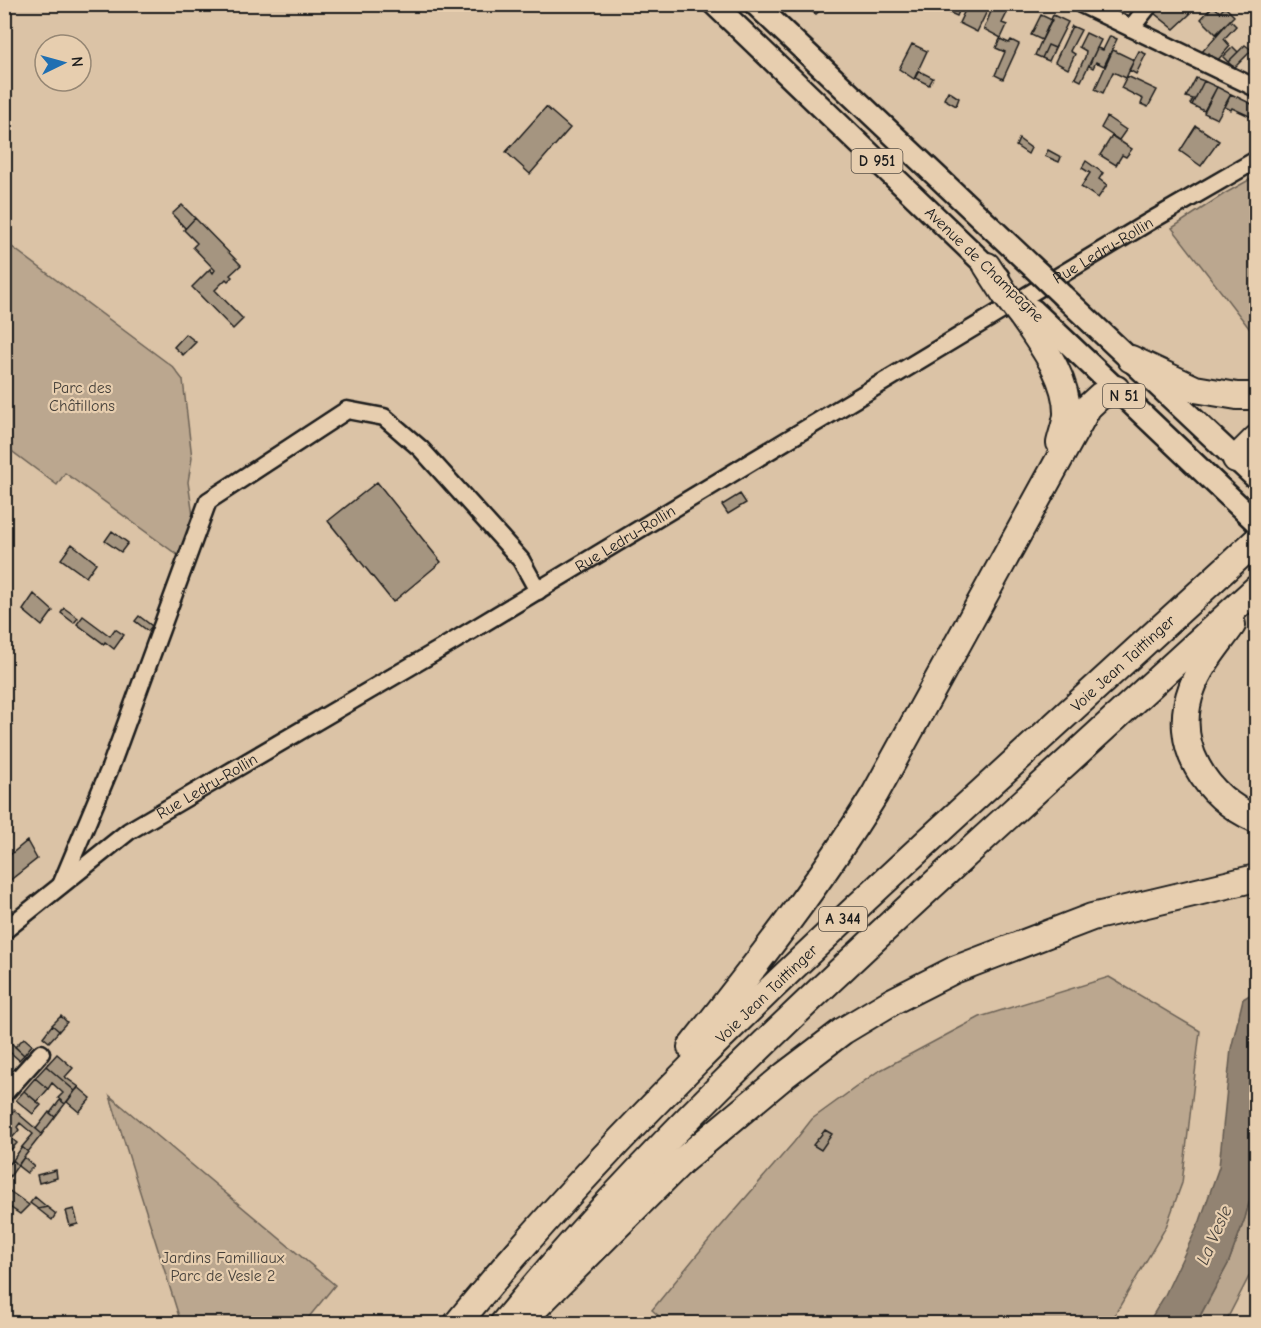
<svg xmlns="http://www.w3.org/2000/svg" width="1261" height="1328" font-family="'Comic Neue',sans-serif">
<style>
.green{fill:#bba78f;stroke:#6c6256;stroke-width:1.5}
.water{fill:#928372;stroke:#635a50;stroke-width:1.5}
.building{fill:#a59580;stroke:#1c1c1c;stroke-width:1.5}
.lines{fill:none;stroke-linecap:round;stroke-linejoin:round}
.minor-casing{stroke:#1c1c1c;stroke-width:21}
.major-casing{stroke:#1c1c1c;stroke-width:26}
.highway-casing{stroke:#1c1c1c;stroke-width:30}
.minor{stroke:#e7ceaf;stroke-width:16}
.major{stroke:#e7ceaf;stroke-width:21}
.highway{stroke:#e7ceaf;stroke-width:26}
.major-bridge-casing{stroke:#1c1c1c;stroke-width:26;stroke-linecap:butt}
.highway-bridge-casing{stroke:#1c1c1c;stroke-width:30;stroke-linecap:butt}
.major-bridge{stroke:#e7ceaf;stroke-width:21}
.highway-bridge{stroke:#e7ceaf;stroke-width:26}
.labels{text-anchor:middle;stroke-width:4.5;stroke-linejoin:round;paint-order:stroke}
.shield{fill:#e7ceaf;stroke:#595148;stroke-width:1.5}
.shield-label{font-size:15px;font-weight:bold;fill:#1c1c1c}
.street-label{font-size:16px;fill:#1c1c1c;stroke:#e7ceaf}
.park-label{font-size:16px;fill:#443f39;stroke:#e7ceaf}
.water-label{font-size:18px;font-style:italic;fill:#45403a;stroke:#e7ceaf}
</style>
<rect width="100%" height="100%" fill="#dbc3a6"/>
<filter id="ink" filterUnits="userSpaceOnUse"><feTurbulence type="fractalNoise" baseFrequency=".0167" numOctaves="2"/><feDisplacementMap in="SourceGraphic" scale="12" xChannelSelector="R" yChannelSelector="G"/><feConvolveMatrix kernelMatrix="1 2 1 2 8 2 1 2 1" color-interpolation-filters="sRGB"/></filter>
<g filter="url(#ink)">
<path class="green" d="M1256,176V337L1172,228L1224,194Z
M4,241L173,367L183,380L192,458L188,482L193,516L179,556L65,473L57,485L5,446Z
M1109,977L1200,1031L1182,1183L1166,1227L1110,1323L668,1324L652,1310L709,1240L794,1142L812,1119L877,1072L980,1017Z
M110,1096L335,1285L304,1323H181Z
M1256,1177V1263L1225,1323L1196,1324L1228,1264L1245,1218Z"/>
<path class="water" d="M1256,991V1177L1245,1218L1228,1264L1196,1323H1148L1164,1297L1200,1221L1219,1167L1231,1049L1243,999Z"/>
<path class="building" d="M807,4H827L816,14L805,7Z
M949,4H962L957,16L946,11Z
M968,4H982L988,9L977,32L959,23Z
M994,4H1005L1010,7L1002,23L1007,25L1001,38L984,29Z
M1160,4H1195L1189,13L1190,14L1174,29L1154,13Z
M1213,6L1220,12L1225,7L1234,16L1216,34L1201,19Z
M1041,15L1052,20L1042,40L1031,35Z
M1053,15L1068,22L1055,48L1048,45L1042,58L1035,55Z
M1230,20L1236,26L1224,39L1230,46L1217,61L1209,53L1206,56L1201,53Z
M1072,26L1081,30L1070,51L1075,54L1068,69L1055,62Z
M1086,33L1101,40L1081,81L1075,78L1085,57L1086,51L1079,47Z
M1110,36L1117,39L1104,66L1096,62L1093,68L1089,66L1097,48L1103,50Z
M1000,39L1009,43L1011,40L1019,44L1003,79L995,75L1005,52L996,48Z
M912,44L927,51L914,79L899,69Z
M1048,45L1055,48L1049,61L1042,58Z
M1245,45L1252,50L1234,68L1228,62Z
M1233,47L1238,52L1228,62L1223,57Z
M1113,50L1134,60L1126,78L1113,72L1103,93L1095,89Z
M1139,51L1146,54L1136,74L1129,70Z
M919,71L933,78L929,85L915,78Z
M1127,76L1157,90L1148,107L1141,104L1143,99L1121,88Z
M1196,78L1204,81L1192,105L1190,104L1193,99L1186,97Z
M1204,81L1217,87L1204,111L1192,105Z
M1217,87L1231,94L1217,119L1204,113Z
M948,91L959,98L956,106L944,99Z
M1231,94L1256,106V119L1232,108L1231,110L1225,107Z
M546,107L570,128L530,174L506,152Z
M1107,117L1126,130L1119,140L1101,128Z
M1196,126L1219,141L1201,166L1180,151Z
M1112,136L1132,149L1126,157L1122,155L1116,165L1100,155Z
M1019,139L1031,148L1028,154L1016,146Z
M1048,150L1061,157L1059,162L1045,156Z
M1086,161L1103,173L1099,179L1107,185L1098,198L1081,187L1090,173L1082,168Z
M182,205L195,218L184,230L185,228L172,214Z
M195,218L241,265L230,275L232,277L228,281L226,279L215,290L243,319L233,329L192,287L210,269L213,273L215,270L193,247L197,243L184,230Z
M186,334L196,342L183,355L174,347Z
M377,482L441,562L393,602L328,521Z
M740,494L746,503L728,514L722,505Z
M112,531L128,543L121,552L105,541Z
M72,544L96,563L86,577L61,559Z
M34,594L53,611L42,626L23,610Z
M64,608L78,618L74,623L61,613Z
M83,616L110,636L115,629L124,635L114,649L105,642L104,644L77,624Z
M139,616L152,626L148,631L135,621Z
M27,841L37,859L4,885V860Z
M61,1016L67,1022L59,1031L52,1025Z
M52,1025L59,1031L49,1042L43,1037Z
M24,1038L32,1045L24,1055L15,1047Z
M9,1041L24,1055L19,1060L4,1047Z
M57,1054L73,1068L65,1077L79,1087L75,1091L46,1066Z
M46,1066L75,1091L65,1104L58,1098L63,1093L52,1083L48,1089L35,1078Z
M35,1078L48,1089L37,1102L24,1091Z
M78,1087L91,1098L79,1112L67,1102Z
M24,1091L41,1105L33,1114L16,1100Z
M60,1100L65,1104L55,1117L50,1113Z
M14,1110L42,1134L28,1152L22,1147L33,1134L20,1123L17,1127L19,1130L13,1137L4,1132V1115L7,1117Z
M49,1112L55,1117L42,1134L36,1129Z
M825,1130L832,1134L821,1150L813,1145Z
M4,1132L17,1143L6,1155L4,1153Z
M22,1147L28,1152L18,1165L13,1160Z
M24,1157L34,1166L27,1173L18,1166Z
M13,1160L18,1165L9,1178L4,1175V1169Z
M56,1170L57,1178L39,1183L37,1175Z
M4,1187L29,1205L20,1214L4,1203Z
M35,1197L47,1207L38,1209L30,1203Z
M47,1207L56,1214L52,1220L38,1209Z
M74,1209L78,1224L70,1226L66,1211Z"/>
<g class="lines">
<defs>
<g id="minor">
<path d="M1081,4L1256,88"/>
<path d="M1131,28L1150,4"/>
<path d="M61,885L110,768L208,501L347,410L384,417L421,449L521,560L538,591"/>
<path id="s1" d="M4,931L129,831L454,641L1147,223L1256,160"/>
<path d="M4,1094L41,1053"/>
</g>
<path id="major" d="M714,4L998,277
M755,4L1039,273
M1063,296L1256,478
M1033,310L1256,522"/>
<g id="highway">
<path d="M987,266L1005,294"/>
<path d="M1022,316C1041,344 1068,378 1067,415C1066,424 1062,434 1060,443"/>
<path d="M1131,359L1195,389L1237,396H1256"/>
<path d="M1236,459L1256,439"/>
<path d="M1232,625C1218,645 1200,665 1192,688C1171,744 1205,797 1256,819"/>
<path d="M691,1047C756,965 820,883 875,794L1088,407L1100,396L1116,389"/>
<path d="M527,1316L682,1161L785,1075L843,1031L893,1001L954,970L1092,917L1256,878"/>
<path id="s2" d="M457,1324C607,1140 779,978 953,818C1054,725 1155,633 1256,541"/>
<path d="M503,1324C637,1159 792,1014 948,871C1051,777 1154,683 1256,589"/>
</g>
</defs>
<use href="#minor" class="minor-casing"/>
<use href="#major" class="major-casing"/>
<use href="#highway" class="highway-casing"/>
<use href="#minor" class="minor"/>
<use href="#major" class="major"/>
<use href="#highway" class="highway"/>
<defs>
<path id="major-bridge" d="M1039,273L1063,296"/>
<path id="highway-bridge" d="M1005,294L1022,316"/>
</defs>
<use href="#major-bridge" class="major-bridge-casing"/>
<use href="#highway-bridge" class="highway-bridge-casing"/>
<use href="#major-bridge" class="major-bridge"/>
<use href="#highway-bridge" class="highway-bridge"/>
</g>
</g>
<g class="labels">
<g class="shield">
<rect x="851.5" y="149" width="51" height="24" rx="4.5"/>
<rect x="1103" y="384" width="42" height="24" rx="4.5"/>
<rect x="819" y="907" width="48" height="24" rx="4.5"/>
</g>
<g class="shield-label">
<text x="877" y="166">D 951</text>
<text x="1124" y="401">N 51</text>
<text x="843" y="924">A 344</text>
</g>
<g class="street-label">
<text dy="6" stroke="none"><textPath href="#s1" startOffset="1294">Rue Ledru-Rollin</textPath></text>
<text transform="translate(985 264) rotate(44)" y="6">Avenue de Champagne</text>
<text dy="6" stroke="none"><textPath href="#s1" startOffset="736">Rue Ledru-Rollin</textPath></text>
<text dy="6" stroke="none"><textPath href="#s2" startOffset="939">Voie Jean Taittinger</textPath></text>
<text dy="6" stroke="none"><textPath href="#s1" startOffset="250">Rue Ledru-Rollin</textPath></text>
<text dy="6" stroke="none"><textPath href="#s2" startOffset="453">Voie Jean Taittinger</textPath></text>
</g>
<g class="park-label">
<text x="82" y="393">Parc des<tspan x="82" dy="18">Châtillons</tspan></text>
<text x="223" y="1263">Jardins Familliaux<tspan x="223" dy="18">Parc de Vesle 2</tspan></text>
</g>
<g class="water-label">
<text transform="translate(1214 1235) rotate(-66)" y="6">La Vesle</text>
</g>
</g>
<rect width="1261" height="1328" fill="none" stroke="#e7ceaf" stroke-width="24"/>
<rect x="12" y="12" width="1237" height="1304" fill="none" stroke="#1c1c1c" stroke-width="2" filter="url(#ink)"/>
<g transform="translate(63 63) rotate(85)"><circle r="28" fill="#e7ceaf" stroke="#968774" stroke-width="1.5"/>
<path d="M0-4.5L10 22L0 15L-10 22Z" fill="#1f6fb2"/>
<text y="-9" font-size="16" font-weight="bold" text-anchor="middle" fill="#1c1c1c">N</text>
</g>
</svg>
